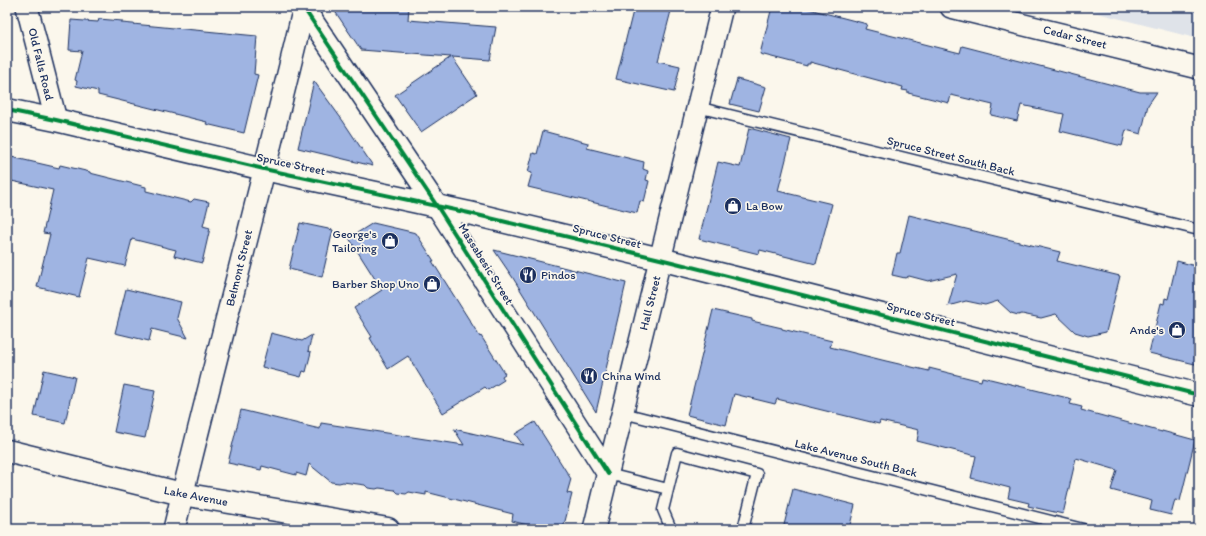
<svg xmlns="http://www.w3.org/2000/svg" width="1206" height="536" font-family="Itim,sans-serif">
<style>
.built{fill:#dfe3e9}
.building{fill:#9fb4e2;stroke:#1b2f5e}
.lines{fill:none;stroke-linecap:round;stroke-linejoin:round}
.lane-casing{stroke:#1b2f5e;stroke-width:13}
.street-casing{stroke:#1b2f5e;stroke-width:24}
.secondary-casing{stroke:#1b2f5e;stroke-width:25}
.lane{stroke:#fbf7ec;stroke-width:10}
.street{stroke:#fbf7ec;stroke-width:21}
.secondary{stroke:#fbf7ec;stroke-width:22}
.cycleway-casing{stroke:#fbf7ec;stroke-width:6}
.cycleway{stroke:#00873e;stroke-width:4}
.labels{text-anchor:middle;stroke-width:3.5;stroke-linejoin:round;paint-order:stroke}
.street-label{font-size:12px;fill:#1b2f5e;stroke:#fbf7ec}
.poi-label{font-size:12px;fill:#1b2f5e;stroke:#fbf7ec;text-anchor:start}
</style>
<rect width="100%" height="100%" fill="#fbf7ec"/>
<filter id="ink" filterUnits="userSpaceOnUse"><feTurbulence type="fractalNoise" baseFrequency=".025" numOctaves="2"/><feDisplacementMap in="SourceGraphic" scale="8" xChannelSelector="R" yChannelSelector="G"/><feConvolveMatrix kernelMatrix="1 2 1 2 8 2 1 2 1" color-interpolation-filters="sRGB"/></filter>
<g filter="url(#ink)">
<path class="built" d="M1074,7H1199V39Z"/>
<path class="building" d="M332,7H409L408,20L496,27L490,60L452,57L477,94L421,132L395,95L451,57L361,50Z
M634,7H672L658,61L680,66L674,92L616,79Z
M772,7H801L867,24L865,29L960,53L962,46L1140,92H1157L1148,105L1141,134L1126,130L1122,146L1060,131L1064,114L1021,105L1017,121L991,115L993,105L951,95L949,103L908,93V91L902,90L903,87L810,62V64H807V66L760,54Z
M99,19L122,21V23L257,36L254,74L258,75L244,133L206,124L207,122L98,95V91L76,86L77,81L75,80L82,51L69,50L71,20L98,22Z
M737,79L766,87L759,111L730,104Z
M314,81L343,121L373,166L298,148Z
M749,128L791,139L778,191L832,204L816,264L760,250L759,254L699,239L718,162L740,167Z
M543,131L588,143L587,148L644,162L643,169L648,171L646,180L649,181L644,202L640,201L637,213L528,187L532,173L528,172L533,153L537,154Z
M7,156L59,168L60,165L90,172V173L146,187V191L191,202L194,199L209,202L203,226L210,228L202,263L174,256L176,250L132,239L125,266L89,258L79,297L37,287L50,234L43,233L53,190L7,180Z
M909,215L1060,252L1057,261L1120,276L1106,332L1088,336L1075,332L1056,314L1041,318L1022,314L1018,315L1011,313L998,301L985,305L966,301L948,306L957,274L928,281L909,276L905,278L892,275L897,253H900Z
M300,223L333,230L322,277L289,269Z
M373,223L416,233L434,261H432L480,337L481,336L505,374L502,376L504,380L488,390L485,387L443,413L408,356L388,369L370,338L372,337L354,308L382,290L349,238Z
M494,250L626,283L596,412L513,278Z
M1177,261L1199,267V365L1149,353L1161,303L1164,304L1165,298L1168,299Z
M126,289L181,302L177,318L188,338L152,329L149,341L115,333Z
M713,310L752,319V321L782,328V329L832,341L830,347L886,361L929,371V368L981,381L982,377L1072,399L1070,404L1082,407L1081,410L1162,432V431L1195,440L1180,501L1175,500L1171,515L1150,510L1152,501L1111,490L1117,470L1076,458L1063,514L1028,506L1029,503L1008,498L1010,488L971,478L976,456L917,441L919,430L880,421L879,424L777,399L775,404L734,394L726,425L687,415Z
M271,333L302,341L312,335L308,351L311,352L306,372L303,371L301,377L262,367Z
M44,370L75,377L65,423L34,416Z
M124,385L155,391L145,438L114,432Z
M241,410L320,429L321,423L464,445L454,429L523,445L515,434L535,422L571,479L567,493L572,494L563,529H543L512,521L513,514L426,492V495L409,492L406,494L398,493L395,490L379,488L376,489L368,488L365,485L343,482L339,483L331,482L309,464L306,476L296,473V475L262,466L261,470L228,463Z
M793,489L855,505L849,529H783Z"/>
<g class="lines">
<defs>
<path id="lane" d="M697,107L1199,230
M623,413L1083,529
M608,474L668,489
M671,529L663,510L677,453L757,474L743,529"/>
<path id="street" d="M27,7L56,120
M303,7L437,206L608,474
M951,7L1199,68
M174,529C216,355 263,182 304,7
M594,529L722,7"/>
<path id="secondary" d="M7,110L56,120L264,169L469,213L660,259L1199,395
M7,451L182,494L388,529"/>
</defs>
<use href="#lane" class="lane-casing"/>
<use href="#street" class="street-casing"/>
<use href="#secondary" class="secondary-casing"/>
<use href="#lane" class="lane"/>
<use href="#street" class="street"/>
<use href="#secondary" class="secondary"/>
<defs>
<path id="cycleway" d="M303,7L437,206L608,474
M7,110L56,120L264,169L469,213L660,259L1199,395"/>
</defs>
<use href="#cycleway" class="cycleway-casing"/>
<use href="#cycleway" class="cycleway"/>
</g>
</g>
<defs>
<symbol id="shop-disc" viewBox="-11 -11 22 22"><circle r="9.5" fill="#1b2f5e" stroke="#fbf7ec"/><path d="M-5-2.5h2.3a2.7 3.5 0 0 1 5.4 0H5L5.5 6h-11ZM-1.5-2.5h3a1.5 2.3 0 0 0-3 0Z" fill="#fff"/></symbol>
<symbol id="restaurant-disc" viewBox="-11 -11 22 22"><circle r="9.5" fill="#1b2f5e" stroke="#fbf7ec"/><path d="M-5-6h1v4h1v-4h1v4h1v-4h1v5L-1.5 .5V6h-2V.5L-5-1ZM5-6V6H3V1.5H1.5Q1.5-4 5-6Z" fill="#fff"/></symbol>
</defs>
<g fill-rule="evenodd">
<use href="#shop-disc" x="723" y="196" width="20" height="20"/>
<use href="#shop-disc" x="380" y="231" width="20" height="20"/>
<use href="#restaurant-disc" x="518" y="265" width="20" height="20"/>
<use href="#shop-disc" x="422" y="274" width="20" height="20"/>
<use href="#shop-disc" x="1167" y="320" width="20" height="20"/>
<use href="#restaurant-disc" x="579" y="366" width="20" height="20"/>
</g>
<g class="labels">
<g class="street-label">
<text transform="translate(1075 37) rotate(14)" y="4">Cedar Street</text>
<text transform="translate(41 64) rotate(76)" y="4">Old Falls Road</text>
<text transform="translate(951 156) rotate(14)" y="4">Spruce Street South Back</text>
<text transform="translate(291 164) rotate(12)" y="4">Spruce Street</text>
<text transform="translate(607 236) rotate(14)" y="4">Spruce Street</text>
<text transform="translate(486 264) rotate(58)" y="4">Massabesic Street</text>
<text transform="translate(239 268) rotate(-76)" y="4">Belmont Street</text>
<text transform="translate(650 303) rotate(-76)" y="4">Hall Street</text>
<text transform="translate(921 314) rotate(14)" y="4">Spruce Street</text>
<text transform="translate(856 458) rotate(14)" y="4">Lake Avenue South Back</text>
<text transform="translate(196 496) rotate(11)" y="4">Lake Avenue</text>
</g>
<g class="poi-label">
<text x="746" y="210">La Bow</text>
<text x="377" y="238" text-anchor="end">George's<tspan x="377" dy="14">Tailoring</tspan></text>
<text x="541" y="279">Pindos</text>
<text x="419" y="288" text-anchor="end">Barber Shop Uno</text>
<text x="1164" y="334" text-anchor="end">Ande's</text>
<text x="602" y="380">China Wind</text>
</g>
</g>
<rect width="1206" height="536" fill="none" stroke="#fbf7ec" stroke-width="24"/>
<rect x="12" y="12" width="1182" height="512" fill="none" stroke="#1b2f5e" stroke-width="1.5" filter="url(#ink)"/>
</svg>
